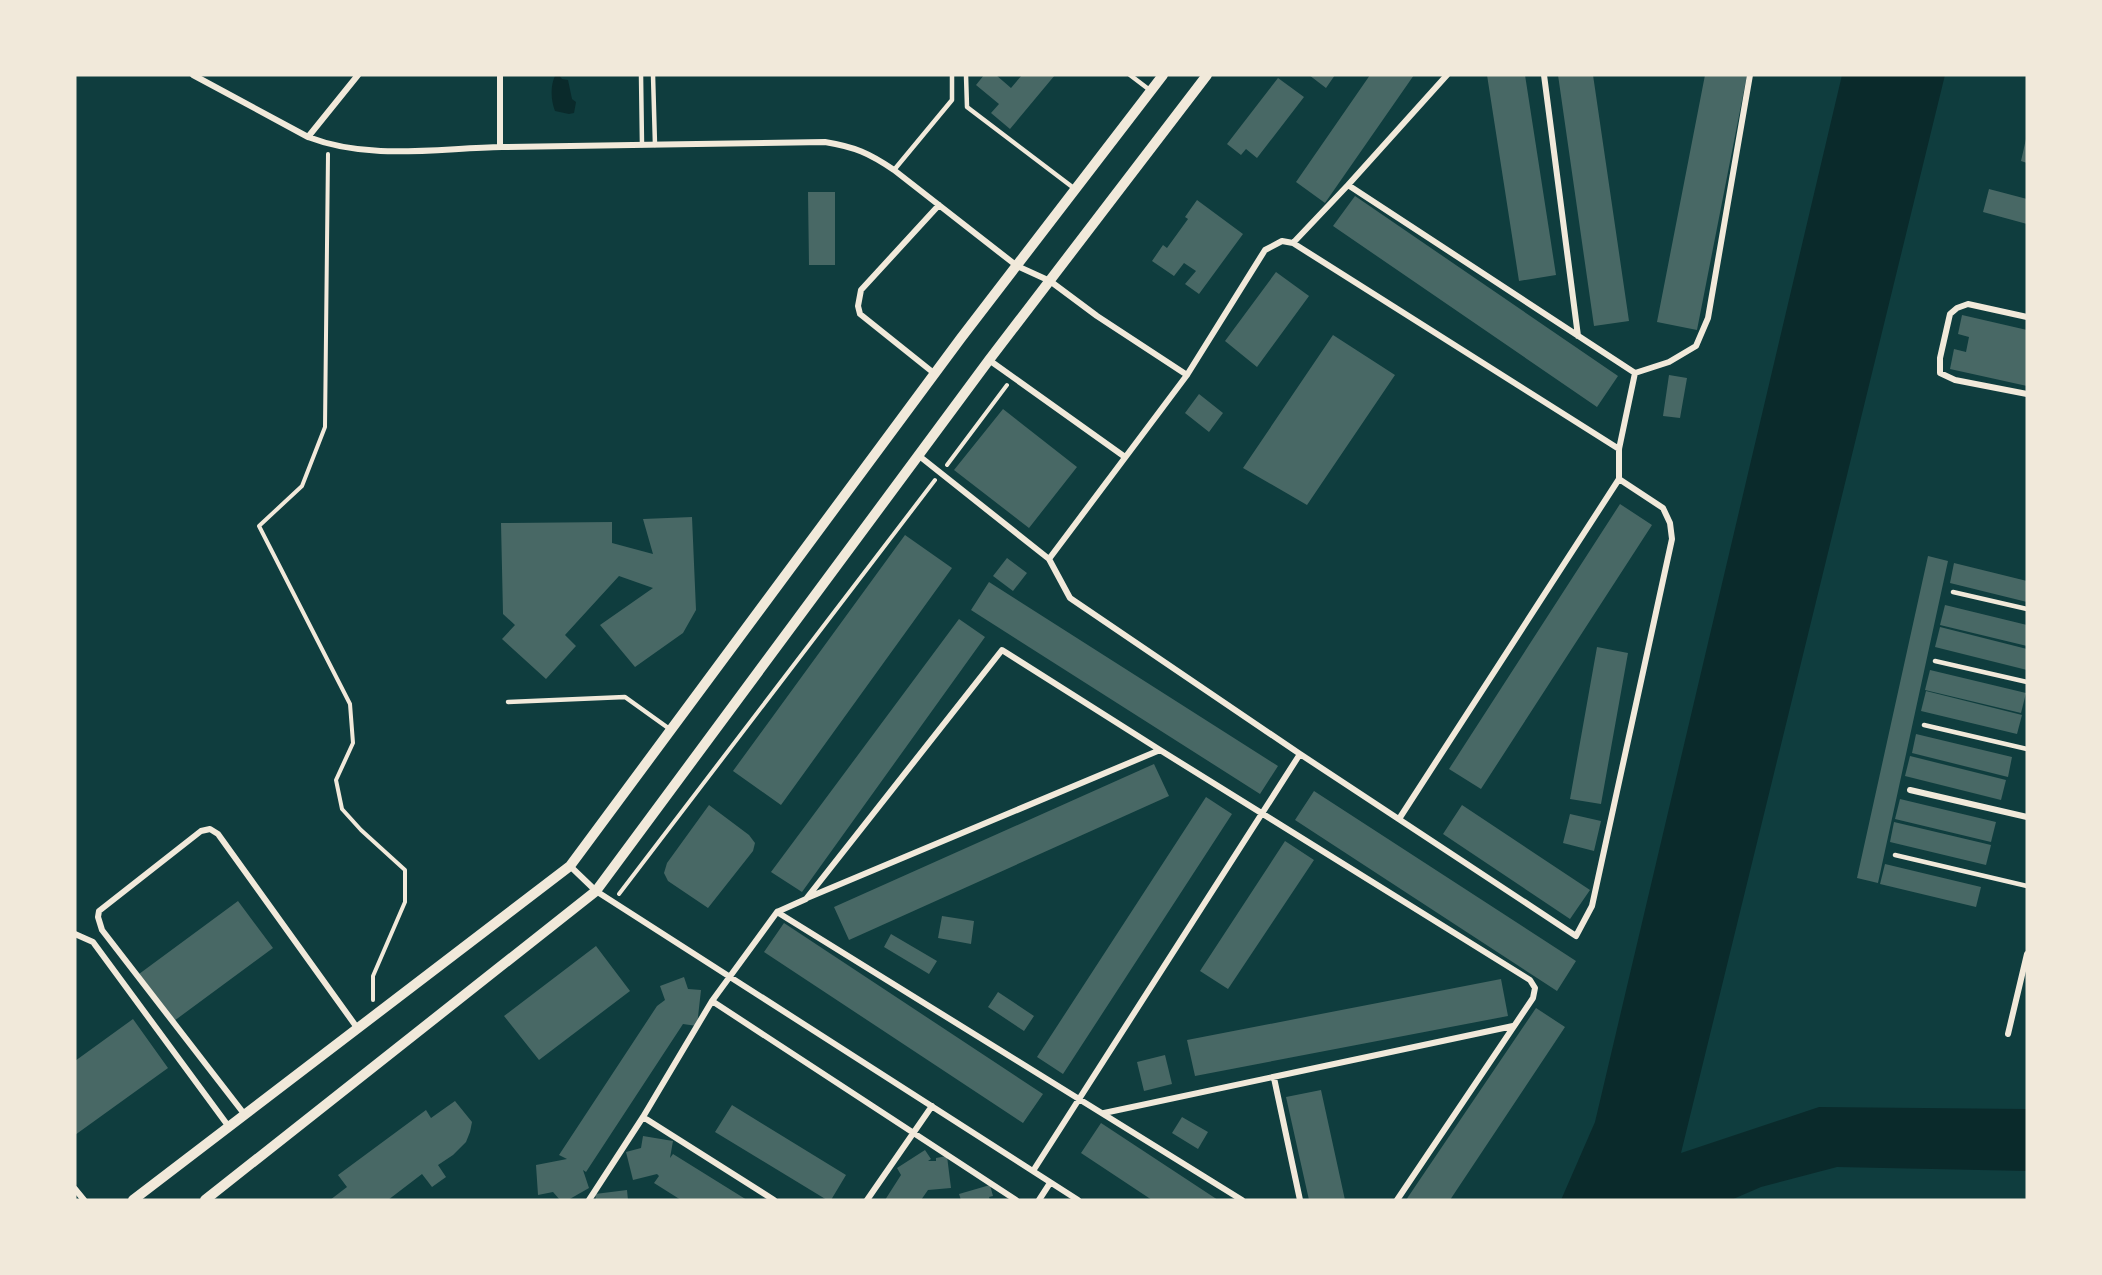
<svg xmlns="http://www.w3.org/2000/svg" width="2102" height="1275" font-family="Mulish,sans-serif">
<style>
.water{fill:#0a2a2b}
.building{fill:#486865}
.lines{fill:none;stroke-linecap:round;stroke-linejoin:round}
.path{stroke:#f1e9da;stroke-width:4}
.service{stroke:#f1e9da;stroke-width:4.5}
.minor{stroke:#f1e9da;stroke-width:6}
.tertiary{stroke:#f1e9da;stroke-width:10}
</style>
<rect width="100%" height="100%" fill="#0f3d3e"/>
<path class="water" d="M559,75L562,79L568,80L572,99L576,102L574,113L569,114L555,111C551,101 550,86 555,76Z
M1842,75H1945L1681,1153L1819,1107L2027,1109V1171L1837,1167L1761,1187L1731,1200H1561L1595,1122Z"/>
<path class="building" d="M984,75H996L1011,88L1022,75H1055L1010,129L991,113L999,104L976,85Z
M1309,75H1335L1326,88Z
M1370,75H1414L1325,203L1296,182Z
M1487,75H1525L1556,275L1519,281Z
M1558,75H1593L1629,321L1594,326Z
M1705,75H1747L1697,330L1657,322Z
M1278,78L1304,97L1257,158L1246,149L1241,155L1227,144Z
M2026,139H2027V163L2021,161Z
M1989,189L2027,199V224L1983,212Z
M808,192H835V265H809Z
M1355,196L1618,376L1597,407L1333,226Z
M1197,200L1243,234L1199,294L1185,284L1196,271L1184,263L1174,276L1152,261L1163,245L1167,248L1188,219L1185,217Z
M1276,272L1309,296L1257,367L1225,341Z
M1962,315L2027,330V386L1950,369L1954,349L1966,352L1969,337L1958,334Z
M1333,335L1395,375L1307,505L1243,468Z
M1669,375L1687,378L1680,418L1663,416Z
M1199,394L1223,413L1209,432L1185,413Z
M1003,409L1077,467L1029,528L954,470Z
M1620,504L1652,525L1481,789L1449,769Z
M692,517L696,610L683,633L635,667L600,625L653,588L619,576L565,635L576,646L546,679L502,639L515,625L503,614L501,523L612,522V543L653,554L643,519Z
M905,535L952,568L781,805L733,771Z
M1928,556L1948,561L1878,883L1857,878Z
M1007,558L1027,573L1013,591L993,576Z
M1954,563L2027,581V602L1950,583Z
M989,582L1278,766L1260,794L971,610Z
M1945,605L2027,625V646L1940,625Z
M959,619L985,637L802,892L771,872Z
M1940,627L2027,649V670L1935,647Z
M1597,647L1628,653L1601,804L1570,799Z
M1930,670L2026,693L2021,713L1925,690Z
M1926,691L2022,715L2017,734L1921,711Z
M1916,734L2012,757L2008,777L1912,753Z
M1910,756L2006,780L2001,800L1905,776Z
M1154,764L1169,796L849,940L834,907Z
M1314,791L1576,961L1557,991L1295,820Z
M1206,797L1232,814L1063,1074L1037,1057Z
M1900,799L1996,822L1991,842L1895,819Z
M709,805L749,835L755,843L753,851L708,908L668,881L664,873L667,863Z
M1462,805L1590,890L1570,919L1443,834Z
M1570,814L1601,821L1594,851L1563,843Z
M1894,822L1991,845L1986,865L1890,842Z
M1285,841L1314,860L1228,989L1200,971Z
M1885,864L1981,887L1976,907L1880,884Z
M238,901L273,948L174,1021L139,974Z
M942,916L974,921L971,944L938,938Z
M784,923L1043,1094L1023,1123L764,952Z
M891,934L937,961L929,974L884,947Z
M596,946L630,991L539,1060L504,1016Z
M684,977L688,989L701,990L697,1026L683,1024L586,1172L583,1170L589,1188L568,1200H560L553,1192L538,1195L536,1165L567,1159L559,1155L657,1006L665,1000L660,986Z
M1501,979L1508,1016L1195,1076L1187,1040Z
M998,992L1034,1016L1024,1031L988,1007Z
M1536,1008L1565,1027L1450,1200H1406Z
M133,1019L168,1068L75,1135V1061Z
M1165,1055L1172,1084L1144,1091L1137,1062Z
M1321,1090L1345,1200H1309L1286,1097Z
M455,1101L472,1122L470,1132L466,1142L453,1155L438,1165L446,1177L432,1187L422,1174L388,1200H330L347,1187L338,1175L426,1110L431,1118Z
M732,1105L846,1175L831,1200H827L715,1132Z
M1182,1117L1208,1132L1198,1149L1172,1133Z
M1101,1123L1218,1200H1152L1081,1153Z
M643,1136L673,1141L670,1158L673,1154L747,1200H681L654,1183L659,1176L657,1174L633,1180L626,1152L641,1148Z
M925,1150L931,1159L928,1161H936V1158L947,1156L951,1188L928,1190L921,1200H885L901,1175L897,1168Z
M990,1185L993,1196L989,1197L990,1200H961L959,1194Z
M627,1190L628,1200H596L595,1194Z"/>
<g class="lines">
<path class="path" d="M328,154L325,427L302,486L259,526L350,704L353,743L336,780L342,809L361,830L405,870V902L373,976V1000
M947,465L1007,385
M619,894L935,480"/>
<path class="service" d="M641,75L642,145
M653,75L655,145
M966,75L967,107L1075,189
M1130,75L1151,91
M894,170L952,100V75
M1953,592L2027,609
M1935,661L2027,682
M508,702L625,697L671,730
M1924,725L2027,749
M1895,855L2027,886"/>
<path class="minor" d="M193,75L308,137C370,161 438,148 502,147C610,145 717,144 825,142C855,147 869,153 894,170L1017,266L1050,281L1097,316L1187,375
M1544,75L1578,336
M308,137L358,75
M500,147V75
M1348,185L1447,75
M1293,243L1348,185L1635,373
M2027,317L1968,304L1957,308L1950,314L1940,358V373L1955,380L2027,394
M989,360L1125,457
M1635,373L1669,362L1696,346L1708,318L1750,75
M935,374L860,314L858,306L861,290L939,205
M918,455L1049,559L1070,598L1300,754L1576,936L1592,906L1672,539L1670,523L1663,508L1619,479
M1049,559L1187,375L1265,250L1282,241L1293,243L1619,449
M1910,790L2027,817
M1399,819L1619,479V449L1635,373
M570,866L596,891L1078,1200
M807,898L1160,750
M75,934L93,942L229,1127
M712,1001L1016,1200
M2008,1034L2027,954
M1274,1078L1300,1200
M1104,1113L1513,1026
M245,1115L102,930L98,917L99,911L201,831L210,829L218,834L358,1029
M643,1117L774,1200
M1033,1171L1300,754
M75,1189L84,1200
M589,1200L643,1117L712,1001L777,912
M867,1200L932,1106
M1039,1200L1050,1183
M1242,1200L777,912L806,899L1002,650L1160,750L1530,980L1535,988L1533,998L1397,1200"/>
<path class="tertiary" d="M133,1200L570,866L961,338L1163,75
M205,1200L596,891L989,360L1207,75"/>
</g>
<rect width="2102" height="1275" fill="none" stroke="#f1e9da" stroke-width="153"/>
</svg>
